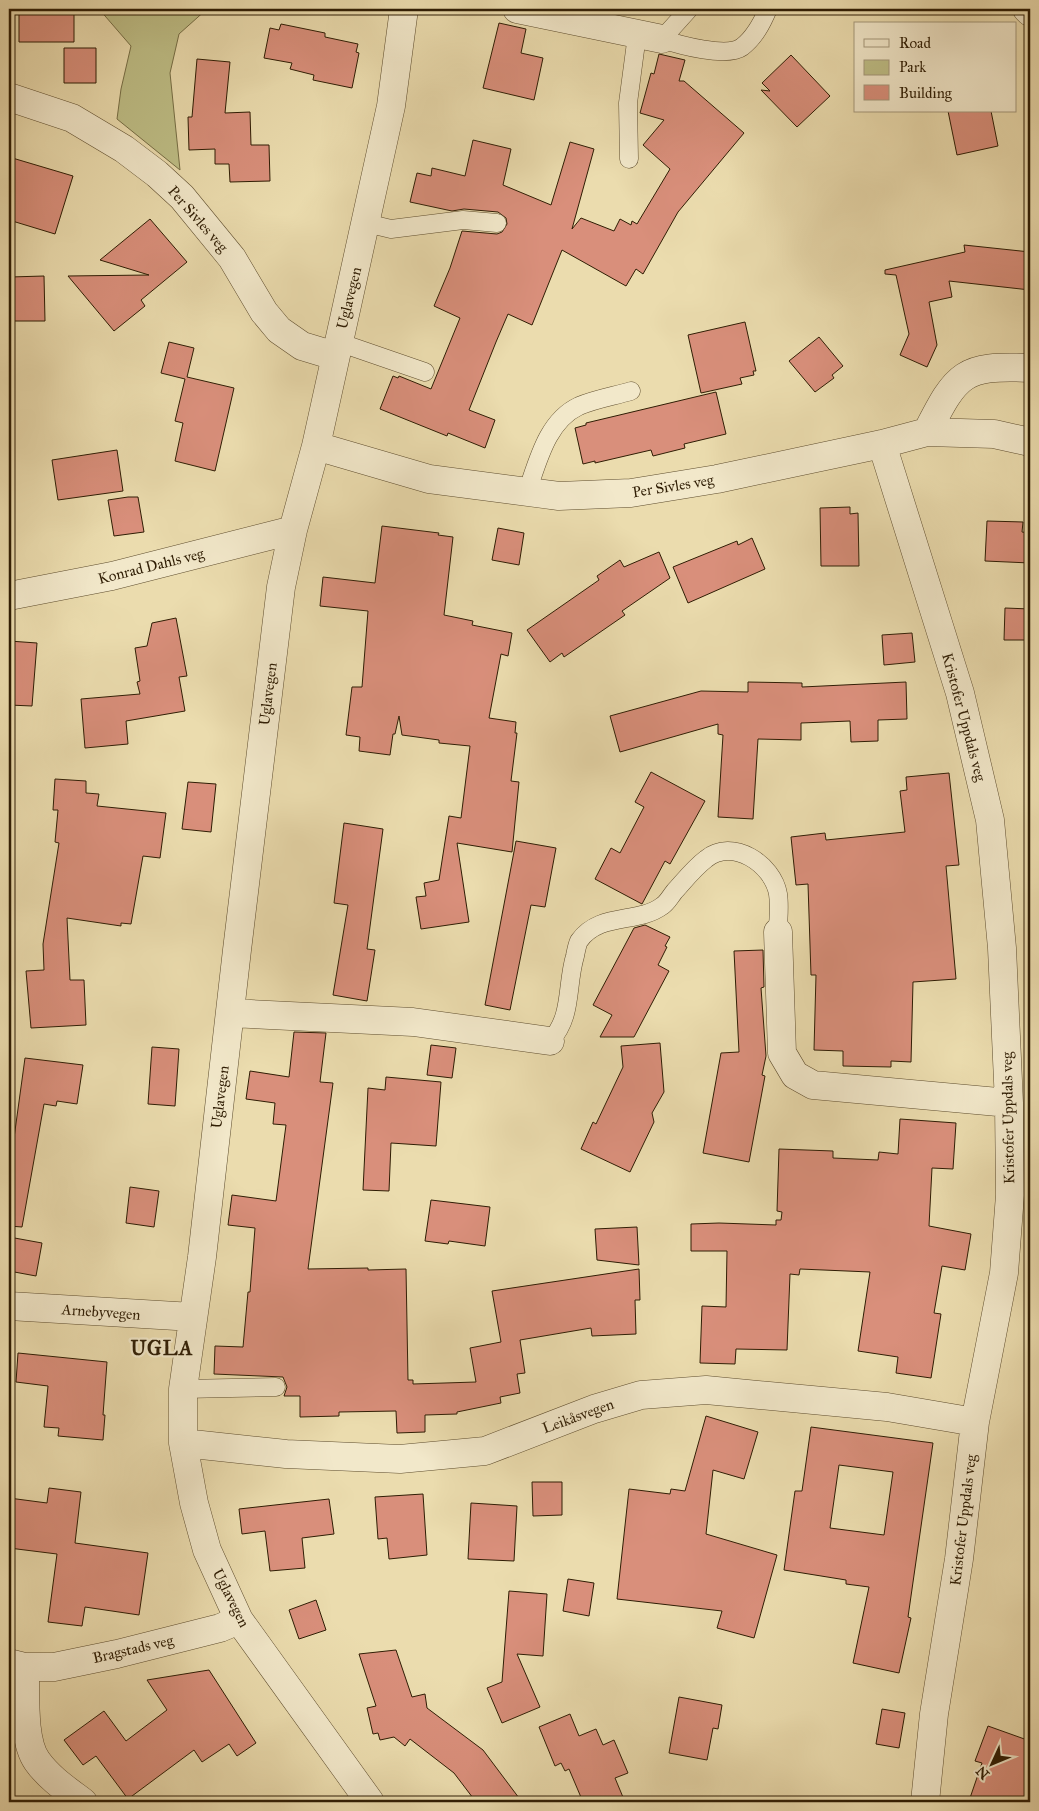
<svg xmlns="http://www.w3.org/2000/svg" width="1039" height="1811" font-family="'IM FELL Great Primer',serif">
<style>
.green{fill:#bebe86;stroke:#766e45}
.building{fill:#d98f7b;stroke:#2f1d04;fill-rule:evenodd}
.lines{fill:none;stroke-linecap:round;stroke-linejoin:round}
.lane-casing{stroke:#5e4d2e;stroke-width:19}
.street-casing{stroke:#5e4d2e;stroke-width:29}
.lane{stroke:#f2e8ca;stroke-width:18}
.street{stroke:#f2e8ca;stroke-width:28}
.labels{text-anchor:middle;stroke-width:4.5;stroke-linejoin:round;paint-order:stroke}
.street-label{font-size:15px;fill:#2f1d04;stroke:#f2e8ca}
.district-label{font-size:20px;font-weight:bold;letter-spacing:1px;fill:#2f1d04;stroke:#f2e8ca}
</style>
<rect width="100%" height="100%" fill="#ebdcae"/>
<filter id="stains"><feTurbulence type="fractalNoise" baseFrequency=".004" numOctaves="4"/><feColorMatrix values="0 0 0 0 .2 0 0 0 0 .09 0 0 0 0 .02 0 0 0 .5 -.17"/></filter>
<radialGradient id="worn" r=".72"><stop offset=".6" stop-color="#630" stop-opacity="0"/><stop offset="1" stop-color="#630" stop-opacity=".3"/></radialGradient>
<path class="green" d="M99,9H207L179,34L170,73L180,170L117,119L121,89L131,46Z"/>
<path class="building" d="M19,9H74V42H19Z
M499,23L526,29L521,53L543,58L534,100L483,88Z
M281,24L325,33V37L358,44L356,52L359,53L352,88L313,80L314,75L290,69L292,63L264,58L270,28L279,30Z
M64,48H96V83H64Z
M659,54L685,60L679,81H684L744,133L678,212L643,274L636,269L626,286L562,250L532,325L508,314L496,342L469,410L495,420L485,448L448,433L447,436L380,409L393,376L398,378L399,376L431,389L460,318L434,306L450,268L462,231L497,234L502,232L507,224L506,218L498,212L464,209L452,211L410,202L417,173L431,176L432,168L465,176L473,140L511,149L503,185L551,205L570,142L594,149L572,229L581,218L614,231L620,219L631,225L632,221L637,224L670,169L643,145L664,120L640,113L651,73L654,74Z
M791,55L830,96L797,127L761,90L770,91L762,83Z
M197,59L230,62L225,113L250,112L251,145H269L270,181L230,182L229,164H215V149L189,150L188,117H192Z
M948,111H991L998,146L957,155Z
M9,157L73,176L55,234L9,220Z
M150,219L187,262L141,300L145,306L114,331L68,276L149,275L100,260Z
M964,245L1030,252V290L949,281L952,297L929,302L937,345L927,367L900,355L909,334L896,275L885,274V270L965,252Z
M44,276L45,321H9L10,277Z
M745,322L756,371H753L754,375L740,378L742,384L701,393L688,335Z
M819,337L843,366L832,375L834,378L815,392L789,361Z
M169,342L194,348L187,377L234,388L215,471L175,461L183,423L175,421L185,379L161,373Z
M716,392L726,434L684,444L685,448L653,456L651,450L595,463V461L583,464L575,428L586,425V423Z
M117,450L123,491L58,500L52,460Z
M128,497H138L144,532L114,536L108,500Z
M850,507V514L858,513L859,566H821L820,508Z
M987,521L1023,522L1022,532L1030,533V563L985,561Z
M382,526L439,533L438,535L453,537L444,615L473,621L472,625L512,633L508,656L501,654L489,718L516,722L515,733H517L511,781L519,782L512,852L457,843L469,922L421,929L416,897L426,896L424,883L439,880L449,816L461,818L470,746L439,743V740L402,735L399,716L395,734H393L390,755L359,751L360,737L346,735L352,687H362L368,611L320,606L323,577L375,583Z
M498,528L524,533L519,565L492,560Z
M752,538L765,569L688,603L673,567L737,541L738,545Z
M659,552L670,578L622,611L625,615L564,657L562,653L550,662L527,630L599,580L597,576L620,560L624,567Z
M1005,608L1030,609V640H1004Z
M176,618L187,676L179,677L185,711L126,721L128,744L85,748L81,699L140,694L137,682L140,681L135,648L147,646L152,623Z
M912,633L915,662L884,665L882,635Z
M9,641L37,643L32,706L9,705Z
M748,682L802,683V687L906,682L907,719L878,720V741L851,742L850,721L801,723V740L758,739L753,819L718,817L723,735L718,734V724L620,752L610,716L701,691L748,692Z
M651,772L705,801L670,864L665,861L642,904L595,879L611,848L620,853L644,807L635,802Z
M949,773L959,865L946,866L956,979L913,982L911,1062L891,1061V1067L843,1066V1051L814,1050L816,975H811L808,884L796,885L791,837L825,833L826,840L905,832L900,791L907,790L906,777Z
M55,779L86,781V793L99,794L97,806L166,813L160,858L143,856L131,924L121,923V926L67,918L70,980H84L86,1025L31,1028L26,971L44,970L43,944L59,843L55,842L58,810H53Z
M188,782L216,784L211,832L182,829Z
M344,823L383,829L367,949L375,950L367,1001L333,995L348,905L334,903Z
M516,841L556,848L545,907L531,905L510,1010L485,1005Z
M645,925L670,937L665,946L667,947L658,965L669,971L634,1037H600L612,1015L593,1005L634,928Z
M763,950L764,987L761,988L766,1056L762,1075L765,1076L749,1162L703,1153L721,1053L739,1052L734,951Z
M294,1032L326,1033L320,1082L333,1083L308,1269L368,1268V1270L406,1269L408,1380H413V1384L476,1382L470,1348L501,1342L492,1291L639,1269L640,1300H635L636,1334L592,1336L591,1328L520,1340L525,1373L517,1374L520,1393L500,1397L501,1403L457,1412V1414L425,1415V1432L397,1433L396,1411L339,1412V1416L300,1417V1396H284L287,1387L283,1377L214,1374L215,1346L243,1347L248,1292H250L255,1228L228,1225L232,1195L276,1201L286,1125L273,1124L275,1103L246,1099L250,1071L289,1077Z
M660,1043L664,1092L652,1113L654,1122L630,1172L581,1149L593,1122L596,1124L623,1067L621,1046Z
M431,1045L456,1048L452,1078L427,1075Z
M152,1047L179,1049L175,1106L148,1104Z
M25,1058L83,1065L77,1104L57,1101L56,1106L44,1104L22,1227L9,1226V1137L14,1138Z
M386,1077L441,1082L436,1146L391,1143L389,1191L363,1190L368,1088L385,1090Z
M900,1119L956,1123L953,1169L932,1168L929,1226L971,1234L965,1270L942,1266L934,1313L941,1314L931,1378L896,1373L898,1357L858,1351L870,1272L800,1269L799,1275L790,1274L787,1350L736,1349L735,1364L700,1363L702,1306L726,1307L727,1251H691V1224L719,1223L776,1225V1220H781L782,1212L777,1211L779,1149L833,1151V1158L878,1160L879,1152L898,1154Z
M130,1187L159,1191L154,1227L126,1223Z
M431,1200L490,1207L485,1246L449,1241L448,1244L425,1241Z
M637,1227L639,1265L597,1260L595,1229Z
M9,1237L42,1243L36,1276L9,1271Z
M18,1353L107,1362L103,1415H105L103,1440L58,1436L59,1428L44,1427L48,1386L16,1382Z
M706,1416L758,1432L744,1479L713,1470L706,1534L777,1555L754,1638L717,1628L722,1611L617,1599L629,1489L670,1494L671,1489L685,1491Z
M811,1427L933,1443L908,1617L911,1618L899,1673L853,1663L869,1587L846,1584V1580L784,1570L795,1491H802ZM839,1465L893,1472L884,1535L830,1528Z
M532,1482H562V1515L533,1516Z
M49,1488L81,1492L75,1543L148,1553L139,1615L85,1607L82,1626L48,1622L57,1554L9,1548V1498L47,1503Z
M423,1494L427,1555L389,1559L387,1538L378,1539L375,1497Z
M329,1499L334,1534L302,1538L305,1568L270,1571L265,1531L242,1534L239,1509Z
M471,1503L517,1506L514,1561L468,1559Z
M568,1579L594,1583L589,1616L563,1611Z
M509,1591L547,1594L543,1656L517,1654L540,1707L502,1723L487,1688L502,1682Z
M316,1600L326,1630L299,1639L289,1610Z
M396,1650L412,1697L425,1694L427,1708L483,1750L522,1802H476L454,1773L410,1739L405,1746L394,1737L380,1740L378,1733L373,1734L367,1708L376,1706L359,1654Z
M209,1670L256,1743L237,1756L229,1744L202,1762L194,1750L128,1799L96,1756L83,1765L64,1740L104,1711L126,1741L167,1710L147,1680Z
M679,1697L722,1705L718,1729L713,1728L707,1760L669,1753Z
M882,1709L905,1713L899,1748L876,1744Z
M570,1714L579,1736L596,1729L603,1745L614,1740L628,1773L615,1778L625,1802H583L569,1769L565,1771L561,1763L555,1766L539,1727Z
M988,1726L1030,1741V1802H984L970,1798L982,1763L975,1761Z"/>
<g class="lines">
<defs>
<path id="lane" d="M689,9L662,39C679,45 727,58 742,47C755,37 762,23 768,9
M629,159L628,103L637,35
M366,223L391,229L463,220L497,223
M338,342L425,372
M527,492C538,461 547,421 579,406C595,399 614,396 631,391
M550,1041C573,1017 566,986 575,956C576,951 577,945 579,941C599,912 638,924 662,906C667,903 670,897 674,892C684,881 694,868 706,859C732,837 773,864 778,894C780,906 778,920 778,932
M183,1389L276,1387"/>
<path id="street" d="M517,9L662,39
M1027,9L1030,12
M9,97L72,118L124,149L157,174L182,197L232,258L264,312L279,330L302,346L335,356
M927,432C957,373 963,365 1030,368
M882,444L960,693L990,820L1002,948L1009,1103L1010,1195L1004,1273L975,1422L959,1559L934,1714L925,1802
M316,446L429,479L559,496L631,493L717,479L882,444L927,432L994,434L1030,442
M9,596L112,576L293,530
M778,932L782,1053L795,1075L813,1085L1009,1103
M230,1013L413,1022L550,1041
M9,1306L193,1317
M183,1443L286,1454L400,1459L485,1451L594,1409L641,1395L706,1390L887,1407L975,1422
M9,1663L25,1667H54L117,1654L220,1628L239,1620
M25,1667C26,1693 22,1740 37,1761C49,1778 67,1790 83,1802
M370,1802L239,1620L207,1550L194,1503L183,1443V1389L202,1257L237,950L281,587L293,530L316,446L391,106L404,9"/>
</defs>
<use href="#lane" class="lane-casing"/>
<use href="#street" class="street-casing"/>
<use href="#lane" class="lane"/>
<use href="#street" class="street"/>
</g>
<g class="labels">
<g class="street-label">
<text transform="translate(198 219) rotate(49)" y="5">Per Sivles veg</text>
<text transform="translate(349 298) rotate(-76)" y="5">Uglavegen</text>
<text transform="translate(673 486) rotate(-9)" y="5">Per Sivles veg</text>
<text transform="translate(151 566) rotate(-14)" y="5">Konrad Dahls veg</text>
<text transform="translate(268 694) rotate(-83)" y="5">Uglavegen</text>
<text transform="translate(964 717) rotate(75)" y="5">Kristofer Uppdals veg</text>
<text transform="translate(220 1097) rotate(-83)" y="5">Uglavegen</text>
<text transform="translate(1008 1118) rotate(-91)" y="5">Kristofer Uppdals veg</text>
<text transform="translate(101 1312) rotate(4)" y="5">Arnebyvegen</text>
<text transform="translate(578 1416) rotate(-20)" y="5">Leikåsvegen</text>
<text transform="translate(963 1520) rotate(-83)" y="5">Kristofer Uppdals veg</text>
<text transform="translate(231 1598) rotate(63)" y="5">Uglavegen</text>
<text transform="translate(133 1649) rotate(-13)" y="5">Bragstads veg</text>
</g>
<g class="district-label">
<text x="162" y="1355">UGLA</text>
</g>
</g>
<rect width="1039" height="1811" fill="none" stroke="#ebdcae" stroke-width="30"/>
<rect x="10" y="10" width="1019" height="1791" fill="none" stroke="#2f1d04" stroke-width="2.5"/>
<rect x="15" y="15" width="1009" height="1781" fill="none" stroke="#2f1d04"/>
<rect x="854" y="22" width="162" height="90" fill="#f2e8ca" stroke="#a4977b"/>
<rect x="864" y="39" width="25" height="8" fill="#f2e8ca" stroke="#a4977b"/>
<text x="899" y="48" font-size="15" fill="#2f1d04">Road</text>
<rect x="864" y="60" width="25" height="15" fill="#bebe86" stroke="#a4977b"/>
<text x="899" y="72" font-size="15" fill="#2f1d04">Park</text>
<rect x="864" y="85" width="25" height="15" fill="#d98f7b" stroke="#a4977b"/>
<text x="899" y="98" font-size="15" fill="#2f1d04">Building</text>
<g transform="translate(992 1764) rotate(226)" stroke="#f2e8ca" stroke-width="4" paint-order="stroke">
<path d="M0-4L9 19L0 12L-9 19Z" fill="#2f1d04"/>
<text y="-8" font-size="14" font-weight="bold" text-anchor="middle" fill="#2f1d04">N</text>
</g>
<rect width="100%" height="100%" filter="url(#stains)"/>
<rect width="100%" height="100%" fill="url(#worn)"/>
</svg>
